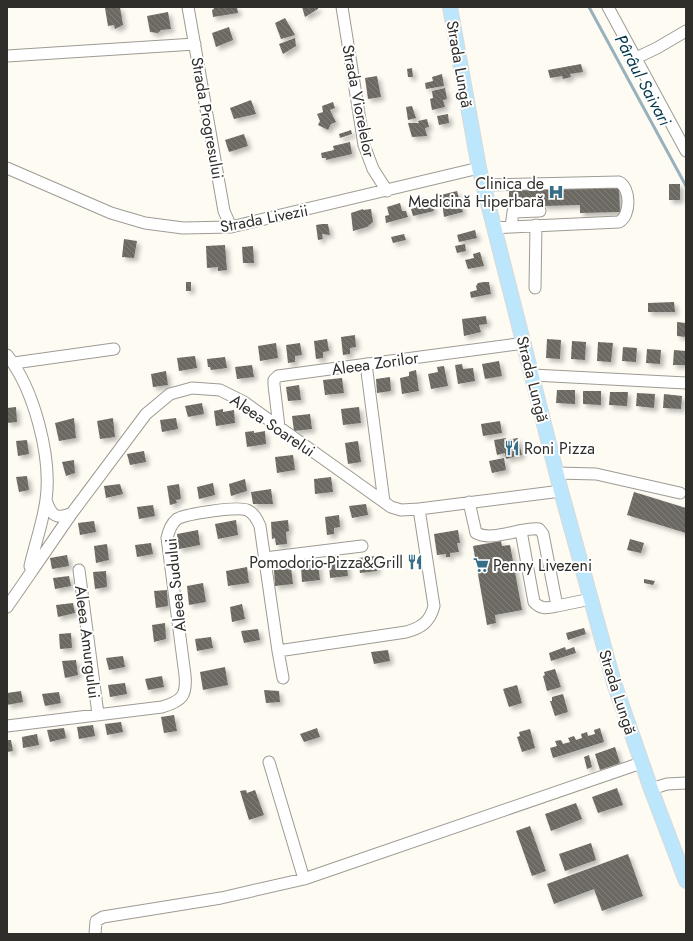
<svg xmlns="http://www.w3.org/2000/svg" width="693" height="941" font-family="Jost,sans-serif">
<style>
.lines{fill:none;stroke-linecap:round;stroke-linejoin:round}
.stream{stroke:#97b1bd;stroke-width:3}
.building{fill:url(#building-back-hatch);filter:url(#shadow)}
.minor-casing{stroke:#9e9b94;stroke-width:13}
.major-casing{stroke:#dad9d9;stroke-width:16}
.minor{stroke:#fff;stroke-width:11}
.major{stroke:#bbe6fb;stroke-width:14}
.labels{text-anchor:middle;stroke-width:4;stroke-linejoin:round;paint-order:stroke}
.street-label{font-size:16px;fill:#2f2e2b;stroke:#fff}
.poi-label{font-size:16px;fill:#2f2e2b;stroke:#fff;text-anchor:end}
.water-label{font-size:17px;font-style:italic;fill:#00374c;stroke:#fff}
</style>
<defs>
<pattern id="building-back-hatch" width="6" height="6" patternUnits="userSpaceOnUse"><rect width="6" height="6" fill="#6c6962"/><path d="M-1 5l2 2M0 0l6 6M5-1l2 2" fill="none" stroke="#817f79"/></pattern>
<filter id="shadow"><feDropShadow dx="3.5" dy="3.5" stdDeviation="2" flood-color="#0004"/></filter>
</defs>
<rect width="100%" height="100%" fill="#fefbf3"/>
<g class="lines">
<path class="stream" d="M589,7L686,186"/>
</g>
<path class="building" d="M120,7L123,25L115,29L114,25L108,26L105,8Z
M213,7H237L238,13L213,17L212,10L214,9Z
M302,7H318V9L305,17Z
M168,12L171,29L161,30L158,33L150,32L147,16Z
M285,18L295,35L281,39L275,23Z
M229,27L233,40L216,47L212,33Z
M295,38L296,46L283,54L279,44Z
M581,64L583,72L570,74L571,77L563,79L562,76L550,78L548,70Z
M412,68L413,77H408L407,69Z
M442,74L444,86L426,89L425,83L433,81L432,77Z
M377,76L381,97L368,99L365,78Z
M445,88L447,99L443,100L445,107L432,110L430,99L433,98L432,91Z
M251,100L256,114L234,119L230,108Z
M333,102L335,108L330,110L336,122L331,124L328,130L318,125L320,121L317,114L323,112L322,106Z
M412,106L416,118L408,120L406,107Z
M448,114L449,123L439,125L437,116Z
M427,119L429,127L425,128L427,136L412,137L408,123H419L418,121Z
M351,130L352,134L340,138L339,134Z
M244,134L248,146L229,152L225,140Z
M350,142L352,154L326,160V158H322L321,153L334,150L333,146Z
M669,184H680V200H669Z
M602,186V188L619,187L620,212L580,213V205L544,206V204H538V201L535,202V207H522V202H512V200H509V188Z
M457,191L463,212L444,217L441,195Z
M426,197L429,205L432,204L434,211L413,216L411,209L415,208L413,200Z
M400,203L402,211H406L408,217L386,223L385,216L389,215L387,207Z
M363,209V210L371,209L373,222L367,227L353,231L351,213Z
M322,224H328L330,235L322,234L323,239L318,240L316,225Z
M475,230L477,238L459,242L457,235Z
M404,234L406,240L393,243L391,237Z
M124,239L137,241L134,258L122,257Z
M465,244L466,251L457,253L455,246Z
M225,245L227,270L218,271V267L207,268L206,246Z
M253,246L254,263H243L242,247Z
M480,252L484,266L468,269L465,260L474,258L473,254Z
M186,282H191V291H186Z
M484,282H489L491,294L471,298L470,292L477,290L476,286L478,283Z
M674,302L675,312H648V303Z
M486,316L487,324L479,325L481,332L464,336L462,319Z
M677,322L686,323V337L677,336Z
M355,335L356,347L350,348V354L343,355L341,337Z
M327,339L329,351L323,352V358L316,359L314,341Z
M547,339L561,340L560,359L546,358Z
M572,341L586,342L585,360L571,359Z
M598,342L613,343L611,362L597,361Z
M276,343L278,358L260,361L258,346Z
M300,343L302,355L295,356V362L288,363L286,345Z
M623,347L637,348L636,362L622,361Z
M647,349L661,350L660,364L646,363Z
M674,350L686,351V365H673Z
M195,356L197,368L179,371L177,358Z
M225,357L227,368L211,370L210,367H208L207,359Z
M499,361L502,376L485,379L482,364Z
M462,364L463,369L473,368L475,381L458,384L455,365Z
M252,365L254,377L237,379L235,367Z
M444,366L448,386L431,389L428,374L438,372L437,367Z
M416,370L419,391L402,394L400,378L409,376V372Z
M166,371L168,385L153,387L151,374Z
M390,377L391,391L377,393L376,379Z
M342,378L344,393L325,395L323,380Z
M299,385L301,400L288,401L286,387Z
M557,390H575V404L556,403Z
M583,391H601V405L583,404Z
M610,392H628L627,406L609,405Z
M637,393L655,394L654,408L636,406Z
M664,394L682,396L681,409L663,408Z
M202,403L204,414L188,417L185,406Z
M16,407L17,422L7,423V408Z
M359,407L361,423L343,425L341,409Z
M223,409V412L234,410L235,423L216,426L214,411Z
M310,414L312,429L294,431L292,416Z
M74,418L76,438L59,441L55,423Z
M113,418L115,437L100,439L97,421Z
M176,418L178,429L162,432L160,420Z
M500,421L502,433L483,436L481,424Z
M254,431V433L265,431L266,444L247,447L245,432Z
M506,438V440L518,438L522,455L506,459L505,453L497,455L494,440Z
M27,440L29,454L18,456L16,441Z
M358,441L361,462L348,464L345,443Z
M144,451L146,462L130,465L127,454Z
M293,455L295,470L277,473L275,457Z
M504,458L506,470L492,473L489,461Z
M74,460L75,473L66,476L62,462Z
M27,476L29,490L19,492L16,477Z
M331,477L333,492L315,494L314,479Z
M245,479L247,491L231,496L229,484Z
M213,483L215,495L199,499L197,487Z
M120,484L123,494L106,498L104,486Z
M179,484L181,499L176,500L177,503L170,505L167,486Z
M271,489L273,504H253L251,492Z
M634,492L686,508V533L627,515Z
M366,504L368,515L352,518L349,506Z
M153,505L155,516L139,519L137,507Z
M339,515L340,527L334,528V534L327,535L325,517Z
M236,520L238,535L218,539L215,524Z
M288,520L289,531L286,532L287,544L276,545L275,538L272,539L271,522Z
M94,521L96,532L80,535L78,523Z
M198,530L200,545L179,549L177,534Z
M458,530L460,543H457L459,552L450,553V557H446V554L437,555L434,534Z
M630,539L644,543L641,553L627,550Z
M501,541L502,546L510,545L522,610L495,615L496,623L487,625L473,546Z
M151,543L153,554L137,557L135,545Z
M107,544L109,560L96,563L94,546Z
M67,555L69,566L52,569L50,558Z
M376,556L377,571L360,573L358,558Z
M346,560L348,576L330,578L329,562Z
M318,564L320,580L302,582L301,566Z
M247,567L249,583L228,586L226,571Z
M291,568L293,584L275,586L274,570Z
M106,571L107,587L95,589L93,572Z
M69,576L71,586L55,589L53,578Z
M644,579L655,581L653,585L644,583Z
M203,583L206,602L189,605L187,586Z
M167,590L168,606L156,608L154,591Z
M73,603L75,613L58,617L56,605Z
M242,604L245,619L232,622L230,607Z
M165,623L166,639L154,642L152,625Z
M584,628L586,634L568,640L566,633Z
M258,629L260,640L244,643L241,631Z
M71,633L72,648L60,649L59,634Z
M211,637L213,648L197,651L195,639Z
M565,647L566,650L574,647L576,653L551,661L549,653Z
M388,650L390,661L374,664L371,652Z
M123,656L125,667L109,670L106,658Z
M76,660L78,675L65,678L62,661Z
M225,667L228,685L203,690L200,672Z
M555,669L561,687L547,691L543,676L545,675L544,672Z
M162,676L164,687L148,690L145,679Z
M125,683L127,694L110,697L108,685Z
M517,685L522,703L509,707L503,689Z
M264,690L279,691L280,702L266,703Z
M21,691L23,702L7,705V693Z
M59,692L61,703L45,706L42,694Z
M563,694L568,712L555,716L550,701H552V697Z
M174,715L177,731L164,733L161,717Z
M121,722L123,732L107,735L105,724Z
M93,725L95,736L79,739L77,727Z
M64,728L66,738L50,742L47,730Z
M317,728L320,737L304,742L300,734Z
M600,728L604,742L553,758L550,748L557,746L555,741L561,740L563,744L570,742L568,738L574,736L576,740L582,738L581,734L587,732L588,736L595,734L594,730Z
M530,729L535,748L522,752L517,737L520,736L519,732Z
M37,734L39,745L23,748L22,737Z
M7,740H11L13,751L7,752Z
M615,747L620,763L600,770L595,754Z
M589,755L592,767L587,769L584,757Z
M617,788L623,805L598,813L592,797Z
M246,790L247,793L255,790L264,815L249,820L240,791Z
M576,803L582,819L551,831L545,814Z
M530,826L546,871L532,876L516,831Z
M591,843L596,860L565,871L559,854Z
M628,854L643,896L602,911L594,889L554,904L547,884Z"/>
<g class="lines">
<defs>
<path id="minor" d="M188,7L224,211L231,227
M342,7L364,145L373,169L387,191
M608,7L686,151
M7,56L195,44
M636,58L657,48L686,31
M7,168L111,213L145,223L183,228L231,227L479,168
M484,185L619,182C631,188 631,216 619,222L511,227
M495,228L511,227L513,212L540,211
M535,288L536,225
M7,355C34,389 52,457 46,500C43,522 35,544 30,566L32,571L7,607
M14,363L114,349
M366,364L384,502
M533,375L686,383
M279,427L274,385V380L278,376L525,343
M557,473L596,474L680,493
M46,500C51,516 57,520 72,513
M469,502L476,533C493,542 520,527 539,529L543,534L557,606C548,608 541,610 534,602L521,531
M265,558L362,546
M79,570L98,714
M32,571L72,513L146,414L170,394L192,388L220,390L244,402L391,507L401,510L419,509L561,491
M557,606L591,599
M278,651L283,678
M7,726L162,707C182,701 187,696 185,675L167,538C169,530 171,524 177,519C186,514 237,506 247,510C254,513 257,519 260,526L278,651L406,632C421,628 430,622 434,606L419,509
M269,762L304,879
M651,789L667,784L686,783
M95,934L96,921L103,917L221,898L304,879L641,763"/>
<path id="major" d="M450,7L479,168L561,491L614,683L651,789L686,881"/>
</defs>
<use href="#minor" class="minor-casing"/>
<use href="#major" class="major-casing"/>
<use href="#minor" class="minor"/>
<use href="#major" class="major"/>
</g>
<defs>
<symbol id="hospital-bare" viewBox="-9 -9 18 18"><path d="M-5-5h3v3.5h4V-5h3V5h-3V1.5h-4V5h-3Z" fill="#366e88" stroke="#fff" stroke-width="2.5" paint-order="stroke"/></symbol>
<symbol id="restaurant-bare" viewBox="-9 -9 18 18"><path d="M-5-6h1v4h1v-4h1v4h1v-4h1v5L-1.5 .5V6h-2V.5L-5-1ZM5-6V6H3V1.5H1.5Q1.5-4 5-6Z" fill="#366e88" stroke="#fff" stroke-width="2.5" paint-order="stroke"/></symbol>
<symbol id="supermarket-bare" viewBox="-9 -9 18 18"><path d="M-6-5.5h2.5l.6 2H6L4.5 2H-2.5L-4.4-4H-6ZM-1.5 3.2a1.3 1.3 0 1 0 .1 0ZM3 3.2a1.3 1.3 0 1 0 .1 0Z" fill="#366e88" stroke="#fff" stroke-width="2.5" paint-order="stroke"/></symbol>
</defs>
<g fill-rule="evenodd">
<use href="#hospital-bare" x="545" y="181" width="22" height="22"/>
<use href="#restaurant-bare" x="501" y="437" width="22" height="22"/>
<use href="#restaurant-bare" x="404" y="551" width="22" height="22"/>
<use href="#supermarket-bare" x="470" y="554" width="22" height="22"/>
</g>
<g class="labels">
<g class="street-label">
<text transform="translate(460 64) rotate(80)" y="6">Strada Lungă</text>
<text transform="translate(359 101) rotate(79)" y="6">Strada Viorelelor</text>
<text transform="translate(208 118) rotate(80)" y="6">Strada Progresului</text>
<text transform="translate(264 218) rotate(-11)" y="6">Strada Livezii</text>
<text transform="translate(375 363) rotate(-8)" y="6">Aleea Zorilor</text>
<text transform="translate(533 379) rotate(76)" y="6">Strada Lungă</text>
<text transform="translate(273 425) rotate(34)" y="6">Aleea Soarelui</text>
<text transform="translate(175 585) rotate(-96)" y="6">Aleea Sudului</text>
<text transform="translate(88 642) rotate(83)" y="6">Aleea Amurgului</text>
<text transform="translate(618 692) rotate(72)" y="6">Strada Lungă</text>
</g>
<g class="poi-label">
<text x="544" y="189">Clinica de<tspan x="544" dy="18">Medicină Hiperbară</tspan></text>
<text x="524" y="454" text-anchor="start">Roni Pizza</text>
<text x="403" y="568">Pomodorio-Pizza&amp;Grill</text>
<text x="493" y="571" text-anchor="start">Penny Livezeni</text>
</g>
<g class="water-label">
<text transform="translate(643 80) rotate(62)" y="6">Pârâul Saivari</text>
</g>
</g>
<rect width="693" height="941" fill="none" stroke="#2f2e2b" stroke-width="16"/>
</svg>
